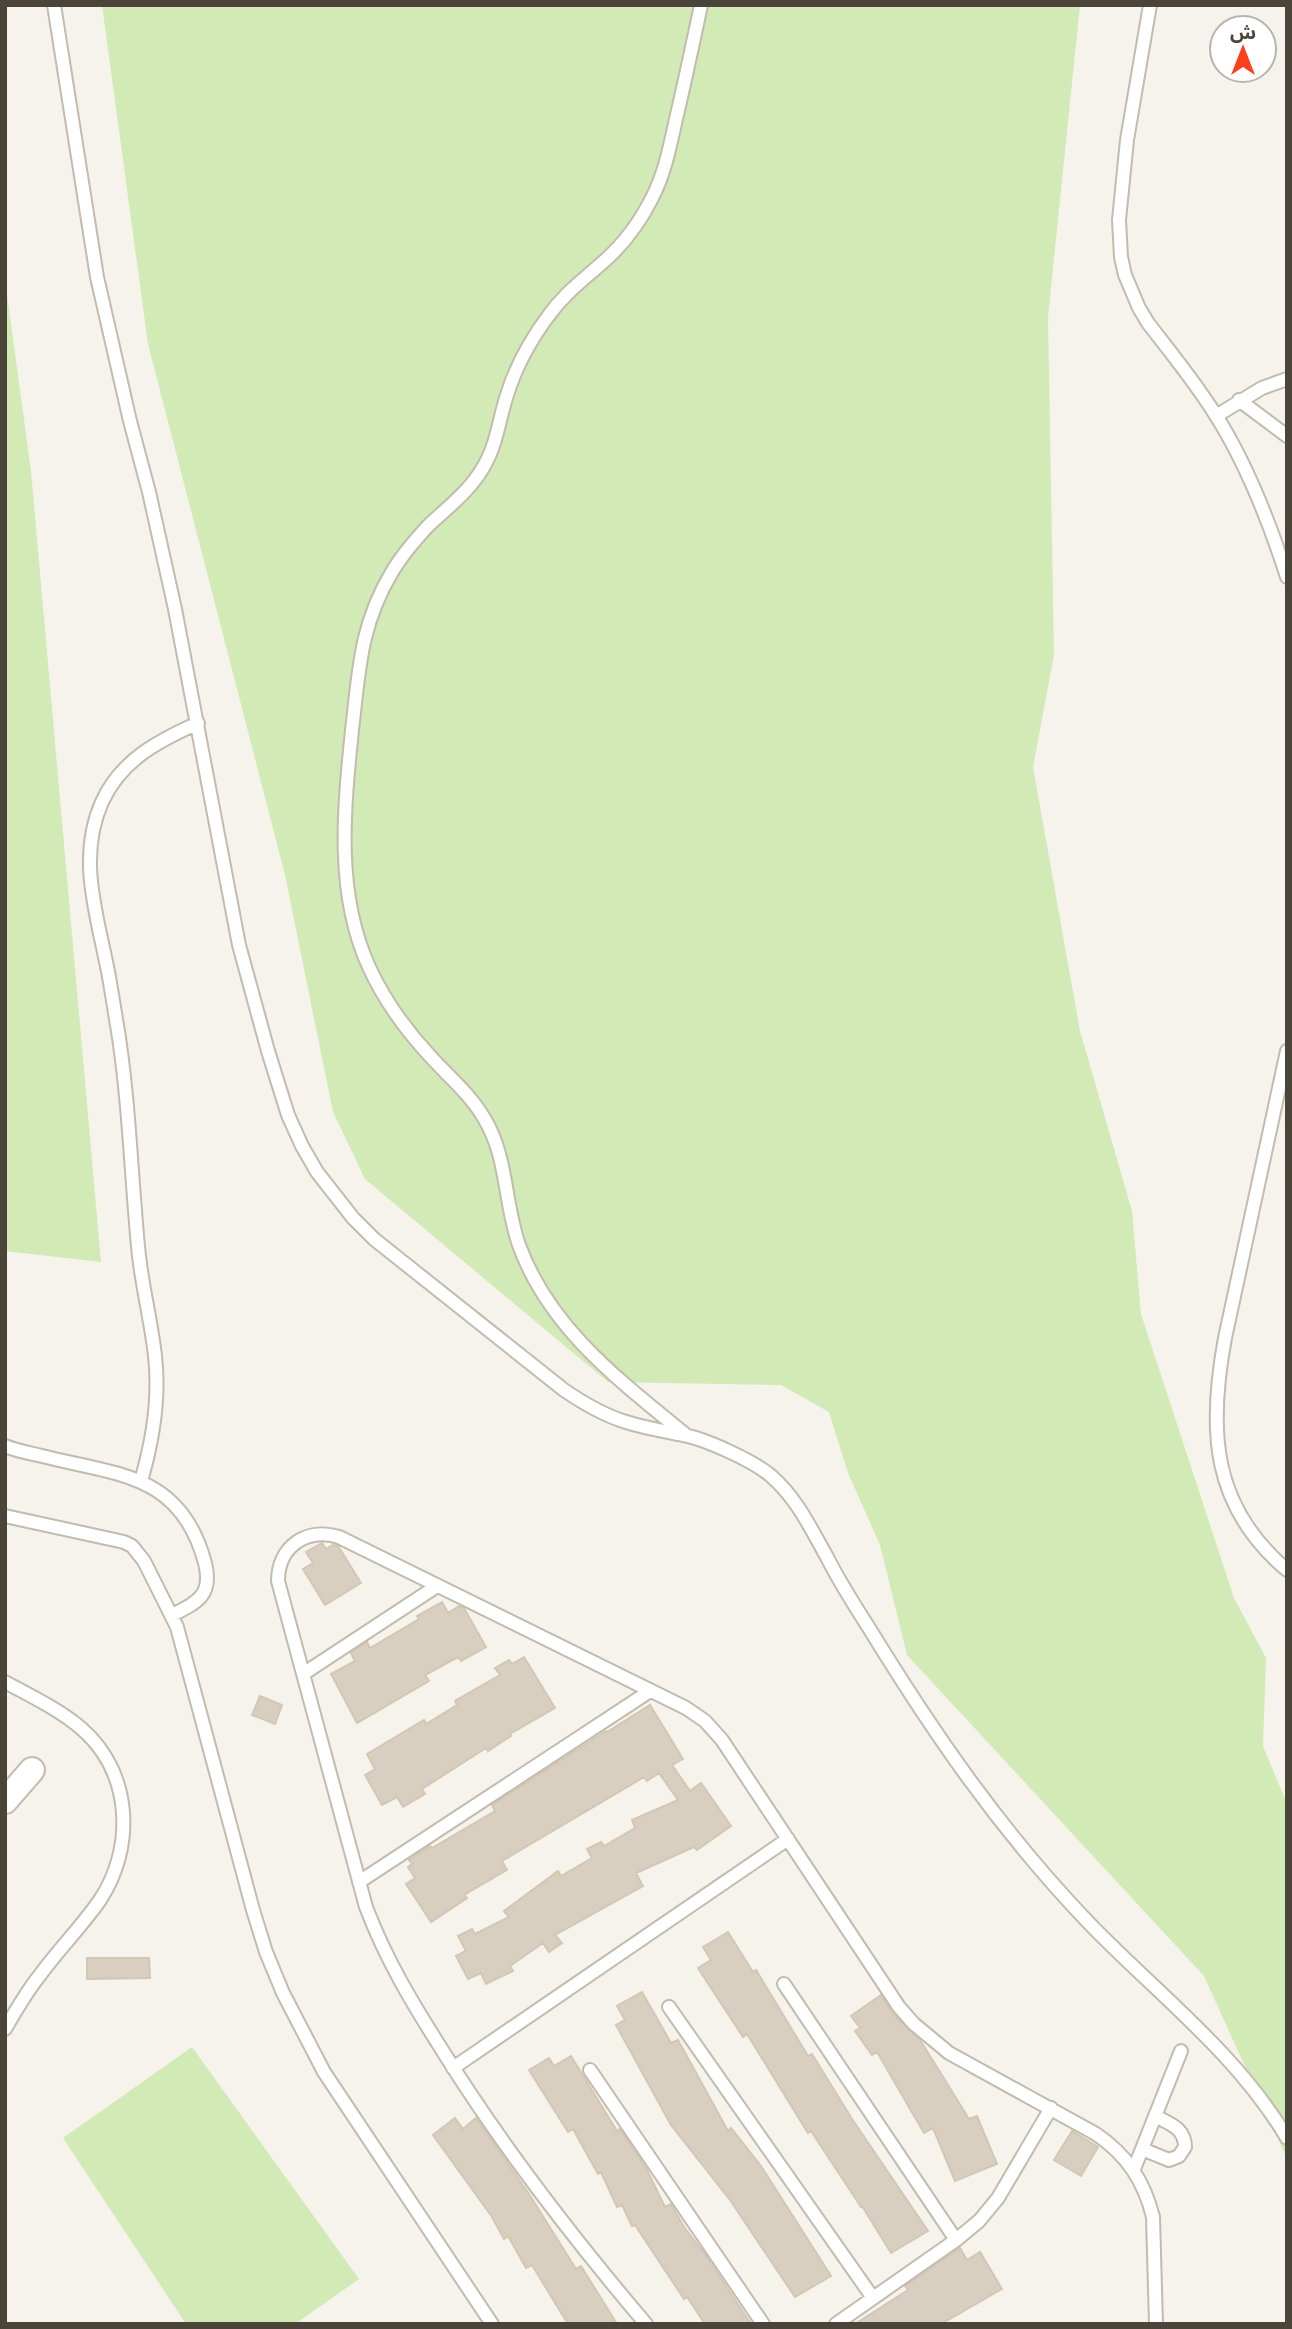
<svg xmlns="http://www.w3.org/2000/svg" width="1292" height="2329" font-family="Helvetica,'Noto Sans Arabic',sans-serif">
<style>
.green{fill:#d2eab5}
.building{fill:#d8cfc1;stroke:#d3c7b4;stroke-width:2}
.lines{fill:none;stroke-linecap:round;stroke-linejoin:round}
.lane-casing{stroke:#c2bbae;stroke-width:16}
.street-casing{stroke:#c2bbae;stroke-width:28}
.lane{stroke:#fff;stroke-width:12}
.street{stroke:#fff;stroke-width:24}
</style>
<rect width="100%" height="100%" fill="#f6f3ec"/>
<path class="green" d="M102,5H1080L1048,317L1054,655L1033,767L1080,1031L1132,1211L1141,1314L1234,1598L1266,1658L1263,1746L1287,1804V2159L1204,1976L907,1655L880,1545L848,1473L829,1412L781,1385L608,1382L365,1179L333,1112L285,875L148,344Z
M5,280L31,471L101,1262L5,1251Z
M192,2047L359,2279L295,2324H186L63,2138Z"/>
<path class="building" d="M322,1543L326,1549L333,1545L338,1546L361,1583L325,1605L303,1569L313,1563L306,1552Z
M442,1602L448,1613L459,1606L464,1608L486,1647L461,1661L458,1657L425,1675L429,1681L357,1723L331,1674L355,1661L351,1653L367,1642L370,1648L419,1619L417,1616Z
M524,1657L555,1708L510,1734L511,1736L488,1751L486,1748L422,1789L425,1794L403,1807L397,1797L382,1805L365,1775L375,1769L367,1754L424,1720L426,1724L457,1705L455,1701L500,1675L495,1668L509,1660L512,1664Z
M260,1696L282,1705L275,1724L252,1715Z
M650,1705L683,1759L672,1765L690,1791L701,1783L731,1826L697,1850L694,1847L636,1873L643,1886L555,1935L562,1943L549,1952L543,1943L510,1966L513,1971L486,1984L481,1973L468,1979L456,1956L466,1951L458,1936L472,1929L475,1934L509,1917L504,1911L558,1871L561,1876L592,1858L587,1849L601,1842L604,1846L635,1828L632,1820L678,1800L659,1773L647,1781L644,1777L502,1861L507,1870L464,1895L467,1898L431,1922L406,1884L415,1878L408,1867L412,1864L409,1860L430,1846L432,1848L495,1811L492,1805L606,1731L607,1732Z
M728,1932L753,1972L756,1970L808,2056L812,2054L852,2119L928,2231L891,2253L862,2206L861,2207L811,2131L808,2133L747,2034L743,2037L698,1968L711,1960L703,1947Z
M87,1958H149L150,1978L87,1979Z
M642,1992L671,2043L678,2040L728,2131L731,2128L761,2166L831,2276L795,2297L730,2200L671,2125L616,2025L625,2020L617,2006Z
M881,1995L892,2013L920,2040L969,2119L977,2116L997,2164L955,2181L933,2128L924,2133L877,2052L872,2055L855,2031L860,2028L851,2016Z
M571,2056L617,2131L620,2129L647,2170L665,2207L671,2204L684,2227L704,2253L751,2324H705L687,2297L684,2299L635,2225L632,2226L622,2205L617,2207L601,2172L598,2174L573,2129L568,2132L529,2070L549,2058L554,2066Z
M455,2118L463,2129L476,2118L529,2194L576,2269L581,2266L617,2324H568L532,2265L526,2268L508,2236L504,2239L492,2217L433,2135Z
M1072,2131L1098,2147L1081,2176L1054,2160Z
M960,2248L967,2260L980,2252L1002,2289L941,2324H855L908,2290L905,2286Z"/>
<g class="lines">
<defs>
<path id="lane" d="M54,5L97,277L130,421L149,492L175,609L239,945L268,1051L288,1115L302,1146L317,1172L353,1218L374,1239L564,1390C583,1403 603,1415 626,1422C645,1428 664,1431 683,1435C706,1439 753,1461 770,1475C797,1498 811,1529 828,1559C840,1583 855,1606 869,1628C934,1734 1001,1831 1087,1921C1155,1992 1236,2052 1287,2138
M1150,5L1127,140L1119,220L1121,257L1125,275L1139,308L1148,323C1171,353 1195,382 1215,414C1247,464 1269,521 1287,577
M1239,400L1287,436
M1216,416L1262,388L1287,379
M1287,1051L1225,1338C1208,1429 1211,1506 1287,1570
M686,1435C620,1381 549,1328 519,1245C504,1203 508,1157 484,1118C470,1094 448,1076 430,1056C405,1029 384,1000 369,967C335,893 344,809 352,730C359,671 360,625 392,572C402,555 415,540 428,526C448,507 470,491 484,466C497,444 499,419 507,395C516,366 531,339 549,315C564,294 583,280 602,263C623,245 640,222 652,198C665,173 670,146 676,119C685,81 693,43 701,5
M5,1446C17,1451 29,1453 42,1456C117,1475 181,1473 205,1563C213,1595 198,1602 172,1615
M141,1481C153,1440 160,1399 155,1356C151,1319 141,1283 138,1246C131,1173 129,1098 117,1025C113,1002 110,979 105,957C94,905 79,853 102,802C121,760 158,741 198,723
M5,1516L124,1542L132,1546L144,1561L177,1627L253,1910L266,1952L283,1993L324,2072L492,2324
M303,1674L437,1586
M5,1682C31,1696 60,1710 82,1729C132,1773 135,1847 100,1900C82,1926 59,1949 40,1975C27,1991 16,2010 5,2029
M359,1882L650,1691
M784,1984L956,2240
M669,2007L873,2298
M453,2068L788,1839
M590,2070L763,2324
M1142,2149L1169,2160L1179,2156L1185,2147C1185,2128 1170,2124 1155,2116
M1134,2169L1181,2051
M646,2324C573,2238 504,2149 444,2053C414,2006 386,1960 366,1907L278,1581C278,1547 306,1527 339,1537L686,1708L705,1721L722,1740L899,2007L914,2024L949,2053L1096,2134C1127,2155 1144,2181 1153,2217L1156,2324
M836,2324L956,2240L979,2221L998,2198L1051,2108"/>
<path id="street" d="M5,1801L32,1770"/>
</defs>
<use href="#lane" class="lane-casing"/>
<use href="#street" class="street-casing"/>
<use href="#lane" class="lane"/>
<use href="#street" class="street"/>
</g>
<rect width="1292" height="2329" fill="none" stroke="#4b4439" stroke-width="14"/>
<g transform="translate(1243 49)"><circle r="33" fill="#ffffff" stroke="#b7b4b0" stroke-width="2"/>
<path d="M0-5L12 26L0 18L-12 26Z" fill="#fc3f1d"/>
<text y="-10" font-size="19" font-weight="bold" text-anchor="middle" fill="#4b4439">ش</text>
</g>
</svg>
